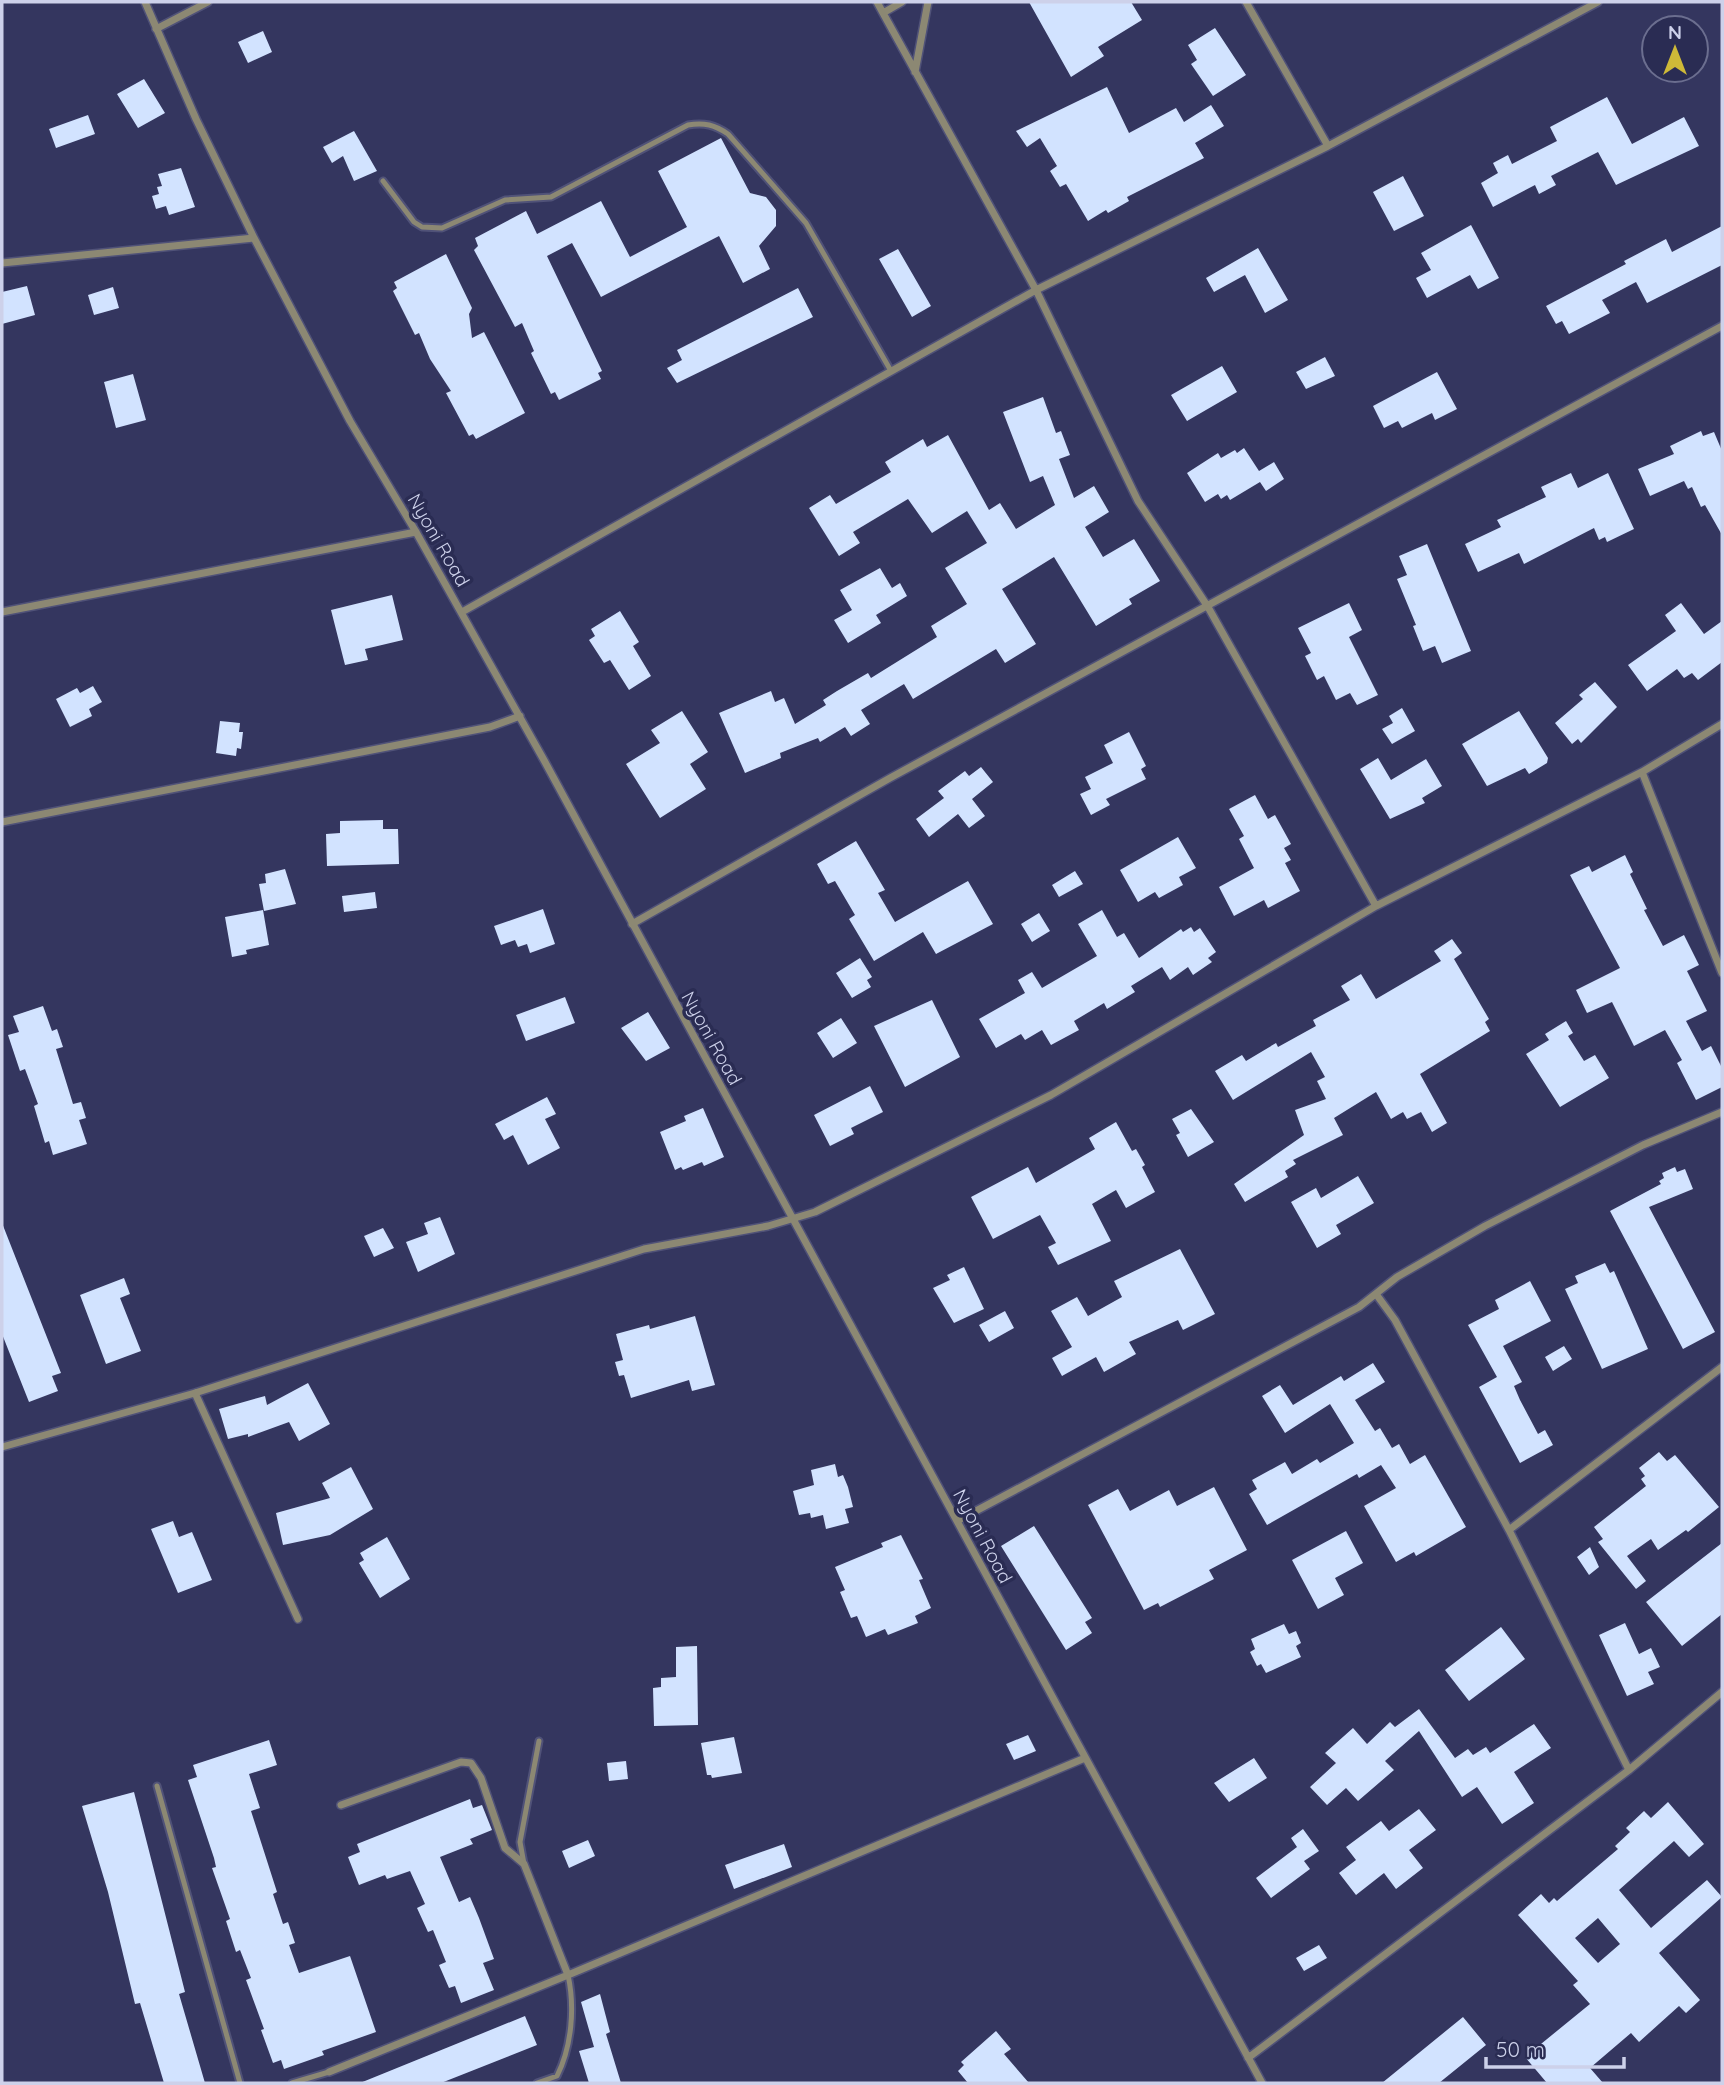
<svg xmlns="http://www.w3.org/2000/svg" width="1724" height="2085" font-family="Quicksand,sans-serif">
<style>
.building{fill:#d2e3ff;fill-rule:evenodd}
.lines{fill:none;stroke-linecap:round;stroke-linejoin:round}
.lane-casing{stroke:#505278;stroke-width:9}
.street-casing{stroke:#505278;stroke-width:10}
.lane{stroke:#8c8873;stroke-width:5}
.street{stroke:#8c8873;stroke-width:7}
.labels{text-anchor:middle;stroke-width:7;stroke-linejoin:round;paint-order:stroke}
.street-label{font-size:19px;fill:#cdd1ea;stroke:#2a2c53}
</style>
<rect width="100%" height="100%" fill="#34365f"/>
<path class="building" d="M1029,2H1131L1142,20L1098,47L1104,56L1071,77Z
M1215,28L1246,75L1213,96L1191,64L1197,60L1188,45Z
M263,31L272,52L248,63L238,42Z
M144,79L165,113L138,128L117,94Z
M1107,87L1129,133L1176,108L1184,122L1211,105L1224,126L1195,143L1204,158L1127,197L1129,201L1108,213L1106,210L1088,221L1066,184L1060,187L1050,171L1057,166L1040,138L1027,147L1016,131Z
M1607,97L1632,144L1684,117L1699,146L1616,185L1598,152L1551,176L1556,185L1539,194L1535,185L1493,207L1481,183L1498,173L1493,163L1508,155L1512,164L1557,141L1550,127Z
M88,115L95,134L56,148L49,129Z
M354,131L377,171L354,181L343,156L332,163L323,147Z
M721,138L750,193L766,197L776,210V226L759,246L770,269L743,283L719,236L601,297L572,243L547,256L602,371L598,373L601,379L559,400L555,392L551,394L531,353L534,351L522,323L515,327L474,250L478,246L475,238L526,211L537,234L601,201L630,257L687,227L658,171Z
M181,168L195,207L169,215L166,206L156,209L152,196L159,194L157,187L162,186L158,174Z
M1403,176L1424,216L1394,231L1373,192Z
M1471,225L1499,278L1478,289L1470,275L1427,298L1416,278L1431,270L1421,253Z
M1722,226V265L1647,303L1636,282L1602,300L1610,313L1569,334L1562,321L1556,324L1546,306L1626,264L1624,261L1666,239L1672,252Z
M1258,248L1288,300L1265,313L1245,275L1214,292L1206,278Z
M898,249L931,306L912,317L879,259Z
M446,254L472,308L469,314L472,338L484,332L525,413L476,439L473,434L469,436L446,393L451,391L430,359L419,333L415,335L393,291L397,288L394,282Z
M27,286L35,315L2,324V292Z
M113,287L119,308L94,315L88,295Z
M798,288L813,317L677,383L667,368L682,360L677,350Z
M1325,357L1335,376L1306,389L1296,372Z
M1222,366L1237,392L1187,421L1171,395Z
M1437,372L1457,409L1435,420L1432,413L1402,428L1398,421L1384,428L1373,406Z
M133,374L146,420L116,428L104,382Z
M1043,397L1056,433L1061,431L1070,455L1059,459L1074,498L1094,486L1109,512L1085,527L1103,557L1134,539L1160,581L1129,599L1132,604L1096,626L1054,557L1002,589L1036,644L1005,663L996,649L913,699L904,684L861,710L870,724L851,736L845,727L820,742L818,738L780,753L781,758L745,773L719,713L771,691L775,702L784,698L795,724L826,705L823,700L837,691L868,673L871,678L937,637L931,626L967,604L945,568L987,543L967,511L932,533L908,499L853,532L860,543L839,556L809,508L830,495L836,504L891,472L885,462L923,439L927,447L948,435L989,510L1000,503L1016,529L1055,505L1043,476L1030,482L1003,412Z
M1701,431L1703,436L1714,432L1722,451V535L1705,505L1701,507L1692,487L1688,489L1684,481L1650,496L1638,469L1674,454L1670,446Z
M1244,448L1259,471L1274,462L1284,479L1266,491L1260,482L1230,500L1227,495L1221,499L1218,494L1205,502L1187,473L1218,453L1221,458L1235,450L1237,453Z
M1571,473L1578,488L1608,473L1634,529L1607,542L1605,537L1599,540L1594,528L1524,564L1519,553L1478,572L1465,544L1501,527L1497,520L1546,497L1541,487Z
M1427,544L1471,651L1442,663L1435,646L1423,651L1413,626L1416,625L1397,579L1407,575L1399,556Z
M880,568L892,588L900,583L907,596L876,615L881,623L848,643L834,620L852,610L840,590Z
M392,595L403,640L365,649L368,660L345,665L331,610Z
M1349,603L1362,630L1349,637L1378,695L1357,705L1350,693L1336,700L1324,676L1317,680L1305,656L1311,653L1298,628Z
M1681,603L1704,634L1722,621V662L1698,680L1692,673L1684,678L1677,669L1647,691L1628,665L1676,631L1665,615Z
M620,611L639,642L633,646L651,676L629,690L610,660L604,663L589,640L595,636L591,629Z
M1595,682L1617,707L1581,743L1578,739L1572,744L1555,723L1583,699L1579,695Z
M93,686L102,702L89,709L92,716L70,727L56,699L77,688L80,693Z
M1402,708L1415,731L1392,744L1382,729L1393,723L1389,716Z
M682,711L708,752L690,764L706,789L660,818L626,764L660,743L651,730Z
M1519,711L1548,758L1547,763L1529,774L1525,768L1487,786L1462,744Z
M220,721L240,723L239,732H243L241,749L237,748L236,756L216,753Z
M1129,732L1146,766L1141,769L1146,779L1106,799L1110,805L1091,815L1080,794L1091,789L1085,777L1113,763L1104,745Z
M1378,758L1391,780L1426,759L1442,786L1422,798L1425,803L1390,819L1360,769Z
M981,767L993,782L972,799L985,816L969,828L958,814L929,837L916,819L944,798L938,791L965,771L969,776Z
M1255,795L1268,819L1275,815L1291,844L1284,848L1291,860L1285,863L1300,891L1268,908L1264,900L1234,916L1219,887L1254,868L1239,839L1244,836L1229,809Z
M383,820V829H398L399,864L327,866L326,834L340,833V821Z
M1178,837L1196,868L1179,877L1183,885L1159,898L1155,892L1138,902L1120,870Z
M856,841L885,890L878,893L895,922L968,881L993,924L936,954L923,932L874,961L849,919L855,915L835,881L828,884L817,864Z
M1625,855L1633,872L1630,874L1647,909L1644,910L1663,946L1684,935L1699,965L1687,971L1707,1011L1686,1021L1702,1051L1711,1046L1722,1068V1087L1696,1100L1677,1063L1682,1060L1665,1030L1634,1046L1612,1002L1587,1013L1576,990L1620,968L1570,875L1589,866L1592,872Z
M285,869L296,904L264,911L259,884L266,883L265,874Z
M1075,871L1083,884L1059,897L1052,885Z
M375,892L377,908L344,912L342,896Z
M543,909L555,944L530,953L527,944L518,947L515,940L501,945L494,926Z
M263,910L269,945L246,950L247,954L232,957L225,917Z
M1102,910L1117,937L1124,933L1139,958L1181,929L1183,932L1191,927L1194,932L1200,928L1216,952L1208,958L1212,962L1193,975L1188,967L1170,980L1162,967L1131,986L1135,992L1107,1009L1104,1003L1074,1021L1079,1030L1051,1045L1042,1030L1025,1040L1021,1034L996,1048L979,1019L1025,993L1018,980L1032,972L1042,988L1097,956L1078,924Z
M1039,913L1050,931L1032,942L1021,924Z
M1452,939L1462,953L1454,959L1489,1019L1485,1022L1490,1031L1420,1074L1447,1123L1432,1132L1421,1112L1407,1119L1403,1112L1391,1119L1376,1092L1334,1118L1343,1135L1293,1160L1296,1164L1285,1171L1288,1177L1245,1202L1234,1184L1304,1135L1295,1110L1326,1099L1317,1081L1325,1077L1311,1052L1233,1100L1215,1071L1242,1055L1246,1061L1276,1043L1278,1047L1316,1026L1313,1020L1350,1000L1341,986L1361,974L1376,999L1441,961L1434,951Z
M860,958L872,977L867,980L871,987L852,998L836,973Z
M565,997L575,1023L526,1041L516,1015Z
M932,1000L960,1057L905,1087L874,1026Z
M43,1006L52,1031L57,1029L63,1047L56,1049L73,1104L81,1102L86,1118L79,1120L87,1144L53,1155L49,1141L45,1143L34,1106L38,1104L25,1069L20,1071L8,1035L19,1032L13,1016Z
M648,1012L670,1048L646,1061L621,1028Z
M841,1018L857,1043L833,1058L817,1033Z
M1566,1021L1573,1033L1568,1036L1584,1061L1595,1055L1609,1078L1560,1107L1526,1054L1549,1040L1545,1034Z
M870,1086L883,1112L851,1128L854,1134L830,1146L814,1115Z
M547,1097L556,1114L545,1119L560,1148L528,1165L513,1135L504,1140L495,1124Z
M703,1108L724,1157L704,1166L702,1162L683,1170L681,1167L675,1170L660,1132L686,1121L684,1116Z
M1191,1109L1214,1142L1188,1157L1176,1135L1180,1133L1172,1119Z
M1116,1122L1132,1151L1136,1149L1145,1165L1142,1167L1155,1192L1126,1208L1116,1190L1092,1204L1111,1241L1058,1265L1048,1247L1056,1243L1040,1215L993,1239L971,1197L1028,1167L1036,1183L1095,1149L1089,1138Z
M1675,1167L1677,1172L1685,1169L1693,1189L1649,1207L1715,1332L1683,1349L1610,1211L1661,1184L1659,1181L1664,1178L1662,1173Z
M1358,1176L1374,1203L1336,1225L1341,1234L1317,1248L1291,1202L1316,1188L1321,1198Z
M440,1217L455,1254L418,1272L406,1242L428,1234L424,1223Z
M2,1223L61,1373L52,1376L58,1391L29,1402L2,1334Z
M383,1228L394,1248L374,1257L364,1236Z
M1180,1249L1215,1314L1183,1330L1178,1320L1129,1342L1136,1354L1104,1372L1096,1357L1062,1376L1052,1358L1072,1347L1051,1311L1077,1297L1088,1316L1122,1297L1114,1281Z
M1605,1263L1610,1273L1614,1271L1648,1349L1602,1369L1565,1289L1578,1283L1575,1276Z
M964,1267L984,1309L954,1323L933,1288L950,1280L947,1275Z
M124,1278L130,1294L120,1298L141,1351L106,1364L80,1295Z
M1530,1281L1551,1321L1503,1346L1522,1382L1514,1386L1520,1400L1538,1434L1545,1430L1553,1445L1520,1463L1479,1387L1497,1377L1468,1325L1499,1309L1495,1300Z
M1005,1311L1014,1328L989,1342L979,1325Z
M695,1316L715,1385L692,1391L689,1380L631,1398L624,1375L619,1376L615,1362L623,1360L616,1334L649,1325L650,1329Z
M1564,1346L1572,1359L1553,1371L1545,1357Z
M1373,1363L1385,1382L1355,1400L1375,1431L1380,1428L1392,1448L1399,1444L1410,1464L1425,1455L1466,1527L1416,1556L1414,1552L1396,1562L1364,1506L1396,1488L1381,1465L1359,1478L1357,1474L1267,1525L1249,1494L1257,1489L1252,1480L1285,1462L1292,1474L1317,1459L1320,1463L1354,1443L1330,1404L1285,1433L1262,1396L1280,1385L1293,1405L1341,1376L1344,1381Z
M308,1383L330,1424L299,1441L289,1422L248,1437V1434L228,1439L219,1409L265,1396L267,1405Z
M1659,1452L1667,1461L1675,1455L1719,1507L1688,1532L1686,1530L1658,1550L1651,1539L1627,1556L1646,1581L1636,1589L1598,1542L1603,1539L1594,1527L1646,1486L1641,1479L1645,1476L1639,1468Z
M835,1464L838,1477L843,1475L848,1487L853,1507L845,1509L849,1523L826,1529L823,1515L811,1518L810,1513L799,1515L793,1491L814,1485L811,1470Z
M351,1467L373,1509L330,1535L283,1545L276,1513L330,1498L322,1483Z
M1214,1487L1247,1550L1209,1570L1214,1579L1160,1607L1158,1603L1144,1610L1088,1505L1118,1489L1130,1511L1169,1490L1177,1506Z
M173,1521L179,1537L192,1532L212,1580L178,1593L151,1529Z
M1034,1526L1092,1618L1085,1622L1092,1633L1066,1650L1001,1546Z
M1346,1531L1363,1563L1335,1578L1344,1595L1318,1609L1292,1560Z
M901,1535L923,1579L919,1580L931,1608L915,1616L918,1623L888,1635L885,1629L866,1637L857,1616L851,1618L840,1592L845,1590L835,1567L883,1547L881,1543Z
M387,1537L410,1579L380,1598L359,1563L364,1560L360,1553Z
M1722,1543V1614L1682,1646L1646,1602Z
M1590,1547L1599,1567L1589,1575L1577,1557Z
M1625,1623L1639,1654L1651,1648L1660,1667L1648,1672L1654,1684L1627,1696L1599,1635Z
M1284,1624L1289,1634L1296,1631L1301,1643L1296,1646L1301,1657L1266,1673L1261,1664L1257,1666L1250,1652L1255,1649L1251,1639Z
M1501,1627L1525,1659L1469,1701L1445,1670Z
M697,1646L698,1725L654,1726L653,1688L661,1687V1678L676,1677V1647Z
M1419,1709L1455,1758L1468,1749L1473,1755L1486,1747L1490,1753L1534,1724L1551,1748L1514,1772L1534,1803L1502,1824L1477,1787L1462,1797L1419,1731L1385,1761L1394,1770L1358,1801L1346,1788L1327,1805L1310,1787L1336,1763L1325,1753L1353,1728L1367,1744L1390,1722L1395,1727Z
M1028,1735L1036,1751L1014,1760L1006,1744Z
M734,1737L742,1773L712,1778L711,1775H707L701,1743Z
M269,1740L277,1765L249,1774L260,1808L251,1811L277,1892L273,1894L283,1924L288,1922L295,1943L289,1945L299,1973L350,1956L376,2032L322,2051L324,2055L284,2069L281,2060L273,2063L261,2030L264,2029L246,1980L251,1978L240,1950L236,1952L226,1921L230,1919L212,1868L216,1867L214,1858L188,1780L197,1777L193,1765Z
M1254,1758L1267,1778L1229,1802L1214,1783Z
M626,1761L628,1779L609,1781L607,1763Z
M134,1792L185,1992L179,1994L205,2083H164L140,2003L135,2004L108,1892L82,1806Z
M470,1799L473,1808L482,1805L492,1830L470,1839L473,1844L440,1857L459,1902L470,1897L479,1918L494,1959L483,1963L494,1990L461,2003L455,1986L449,1988L439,1965L446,1962L433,1930L428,1932L417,1908L425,1904L410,1871L387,1879L385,1875L359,1885L348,1857L360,1852L357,1844Z
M1668,1802L1704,1844L1689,1857L1674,1841L1619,1890L1651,1928L1707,1880L1722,1897L1659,1953L1700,2000L1686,2013L1679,2006L1639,2042L1631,2033L1590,2068L1603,2083H1547L1525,2057L1590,2004L1573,1985L1578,1981L1518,1915L1541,1894L1549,1903L1554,1898L1557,1901L1618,1849L1615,1846L1630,1832L1626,1828L1644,1811L1651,1818ZM1598,1918L1620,1944L1598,1963L1575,1938Z
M1419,1809L1436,1830L1409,1850L1423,1868L1396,1889L1384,1873L1356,1895L1339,1873L1356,1860L1346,1847L1381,1821L1389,1831Z
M1303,1829L1319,1851L1304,1861L1310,1869L1271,1898L1256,1878L1297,1847L1291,1838Z
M588,1840L595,1856L569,1868L562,1851Z
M784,1844L792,1867L734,1889L725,1865Z
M1319,1945L1327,1958L1304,1971L1296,1958Z
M600,1994L610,2032L606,2034L621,2083H589L579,2051L594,2047L581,2002Z
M525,2016L537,2045L441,2083H360Z
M1463,2017L1486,2045L1439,2083H1382Z
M996,2031L1011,2049L1004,2054L1029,2083H968L958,2071L964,2065L961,2062Z"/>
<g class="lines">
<defs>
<path id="lane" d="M383,181L414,222L422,227L442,228L505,200L551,197L688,125C704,122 715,125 728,134L806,223L891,371
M157,1786L240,2083
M524,1864L520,1842L539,1741
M292,2083L329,2072
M537,2083L557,2076C572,2046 575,2007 568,1975"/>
<path id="street" d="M145,2L196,119L254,238L350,421L416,532L545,762L1262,2083
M877,2L883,13
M902,2L883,13L1036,290L1138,501L1208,607L1376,906
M1246,2L1328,146
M156,29L208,2
M915,72L928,2
M2,263L254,238
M2,612L416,532
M462,612L1036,290L1328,146L1598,2
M1642,772L1722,973
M2,822L490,727L520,716
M632,924L890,778L1722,326
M1376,1294L1395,1320L1509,1530L1629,1770
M195,1393L298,1619
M2,1447L195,1393L644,1249L768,1226L815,1212L1051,1095L1376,906L1642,772L1722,724
M957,1521L1359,1307L1397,1277L1485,1226L1643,1145L1722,1112
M1509,1530L1722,1367
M341,1805L461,1762L471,1763L481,1778L505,1848L524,1864L568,1975
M1248,2058L1629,1770L1722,1692
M329,2072L568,1975L1085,1758"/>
</defs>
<use href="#lane" class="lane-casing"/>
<use href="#street" class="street-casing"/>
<use href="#lane" class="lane"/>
<use href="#street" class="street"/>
</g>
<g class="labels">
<g class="street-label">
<text transform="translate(439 540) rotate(60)" y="7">Nyoni Road</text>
<text transform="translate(712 1038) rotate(61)" y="7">Nyoni Road</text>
<text transform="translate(983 1536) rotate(62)" y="7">Nyoni Road</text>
</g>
</g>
<rect width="1724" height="2085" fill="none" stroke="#cdd1ea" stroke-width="7"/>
<g transform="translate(1675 49)"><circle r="33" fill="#2a2c53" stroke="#6b6e8f" stroke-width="2"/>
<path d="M0-5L12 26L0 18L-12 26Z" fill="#ceb938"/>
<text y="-10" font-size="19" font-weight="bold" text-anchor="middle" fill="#cdd1ea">N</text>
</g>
<path d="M1486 2057v10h138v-10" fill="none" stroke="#cdd1ea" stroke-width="3.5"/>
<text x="1496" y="2057" font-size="21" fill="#cdd1ea" stroke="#2a2c53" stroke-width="5" paint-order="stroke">50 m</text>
</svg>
